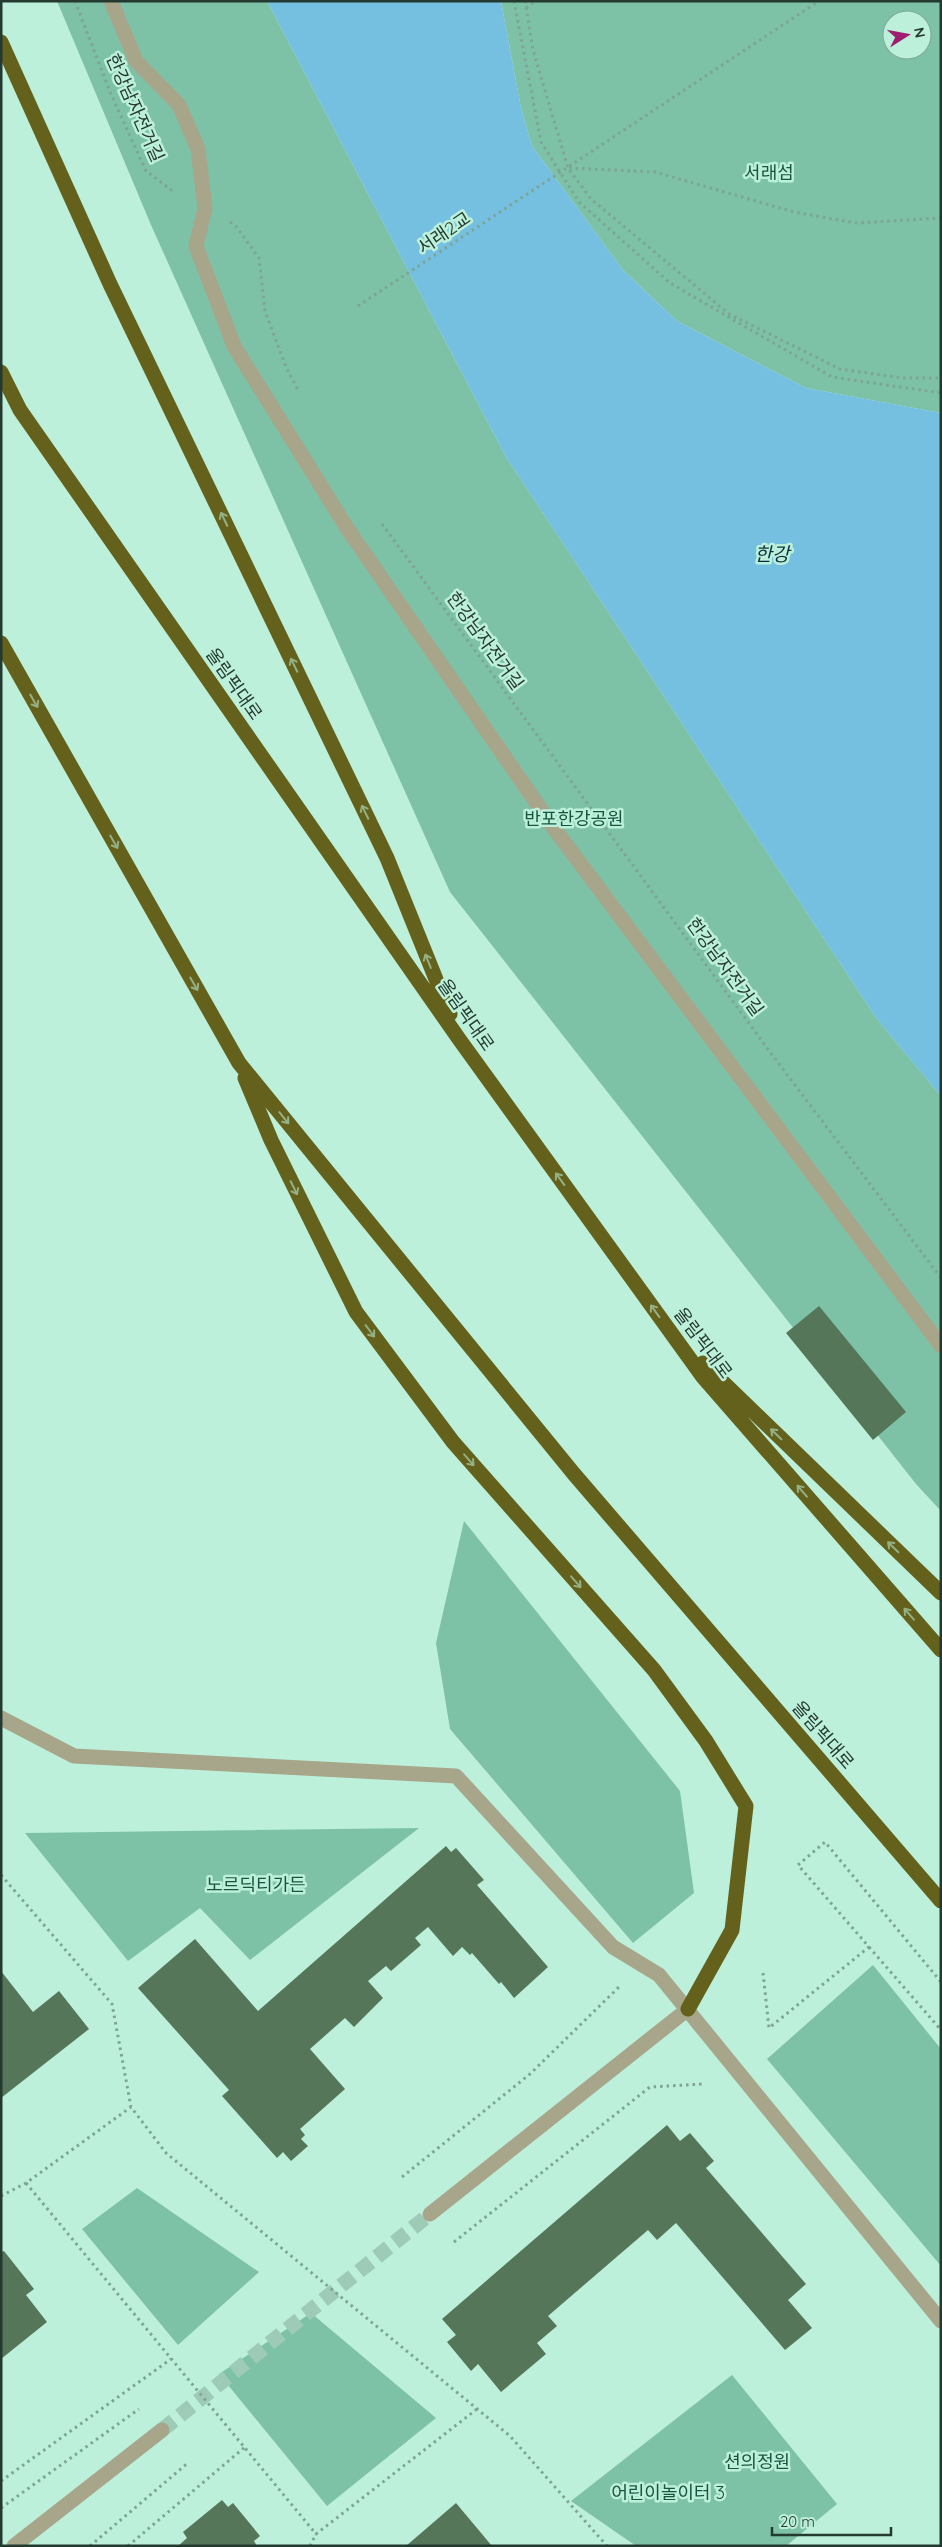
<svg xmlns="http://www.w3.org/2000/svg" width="942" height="2547" font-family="Quicksand,'Noto Sans KR',sans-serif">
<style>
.green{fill:#7dc2a7;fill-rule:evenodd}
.water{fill:#75c0e1}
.building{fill:#557658}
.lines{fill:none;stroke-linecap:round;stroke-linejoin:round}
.street-tunnel{stroke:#9ecbb8;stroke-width:15;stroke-dasharray:15 8;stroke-linecap:butt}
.path{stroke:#7da494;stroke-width:3;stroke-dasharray:2.5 4;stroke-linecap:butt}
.lane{stroke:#a7a68a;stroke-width:15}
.street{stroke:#a7a68a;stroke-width:15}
.highway{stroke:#64611d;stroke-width:15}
.oneway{stroke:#94b085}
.labels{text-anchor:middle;stroke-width:5;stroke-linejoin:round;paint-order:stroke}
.street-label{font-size:18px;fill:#243930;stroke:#bcf0da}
.park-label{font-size:18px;fill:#185540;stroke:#bcf0da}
.water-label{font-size:19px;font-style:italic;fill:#0a2f3c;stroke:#bcf0da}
</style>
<rect width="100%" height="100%" fill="#bcf0da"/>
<path class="green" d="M57,1H267L506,457L877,1019L941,1096V1511L916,1484L450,892L151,225Z
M501,1H941V413L806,388L677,321L623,270L532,146L521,108ZM892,20H922V50H892Z
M464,1521L680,1791L694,1893L633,1943L450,1729L436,1643Z
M419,1828L250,1960L200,1908L128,1961L25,1833Z
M873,1965L941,2049V2266L767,2059Z
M137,2188L259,2272L178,2345L82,2229Z
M311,2313L436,2418L327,2506L219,2374Z
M732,2375L837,2504L786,2546H636L571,2501Z"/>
<path class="water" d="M267,1H501L521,108L532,146L623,270L677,321L806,388L941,413V1096L877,1019L506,457Z"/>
<path class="building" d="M819,1306L906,1412L873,1440L786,1333Z
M446,1846L451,1852L456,1848L484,1880L477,1885L548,1967L514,1998L501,1982L499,1984L472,1953L470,1955L462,1947L453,1956L428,1927L415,1938L421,1945L391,1971L386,1966L368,1981L383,1998L354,2027L345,2018L310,2049L345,2089L300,2129L305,2135L301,2139L308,2146L291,2161L283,2152L277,2158L222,2096L229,2090L138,1988L195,1939L258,2011Z
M1,1971L33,2012L59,1991L89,2029L1,2098Z
M667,2125L680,2141L690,2133L714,2161L706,2168L806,2284L788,2300L812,2328L785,2350L676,2223L657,2240L648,2230L548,2316L557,2326L537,2343L546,2354L501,2392L478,2364L471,2371L447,2342L456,2335L442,2319Z
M4,2251L34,2289L26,2295L47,2322L1,2359V2252Z
M222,2500L228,2507L233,2503L260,2536L254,2541L257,2546H178L187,2538L183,2532Z
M456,2503L492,2546H406Z"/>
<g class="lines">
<path class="street-tunnel" d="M162,2430L430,2214"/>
<path class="path" d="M75,1L110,92L146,171L174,192
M514,1L541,142L579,202L670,283L832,377L941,393
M525,1L533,50L568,168L591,199L729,314L840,369L903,378H941
M526,8L536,1
M569,168L655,172L794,212L856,223L941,218
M230,222L235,225L259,258L265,311L286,367L298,390
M358,306L819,1
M382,524L773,1056L941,1278
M1,1875L112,2004L131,2107L166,2153L510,2436L607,2546
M869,1947L941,2030
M763,1973L769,2028L869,1947L798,1865L825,1842L941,1982
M402,2177L530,2074L621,1985
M26,2183L316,2534L477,2409
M1,2196L26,2183L131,2107
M454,2242L650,2087L702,2084
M1,2481L171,2359
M1,2508L139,2409
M90,2546L189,2462
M128,2546L245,2447
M310,2546L316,2534"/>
<path class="lane" d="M111,1L136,61L179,105L198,149L205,208L196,246L234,346L347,528L553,827L941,1346"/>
<path class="street" d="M1,1718L74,1756L456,1776L613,1947L659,1975L941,2321
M430,2214L688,2009
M14,2546L162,2430"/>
<path class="highway" d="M1,42L110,284L387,858L450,1014
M1,372L20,410L459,1039L703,1377L941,1650
M1,643L239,1063L574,1474L941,1901
M245,1078L271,1140L356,1312L453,1442L654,1670L706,1741L746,1806L732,1930L688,2009
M703,1363L941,1593"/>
</g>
<defs><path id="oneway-shaft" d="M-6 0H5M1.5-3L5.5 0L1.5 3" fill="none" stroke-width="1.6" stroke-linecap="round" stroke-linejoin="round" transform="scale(1.25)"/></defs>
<g class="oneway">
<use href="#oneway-shaft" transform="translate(224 519) rotate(-116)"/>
<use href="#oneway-shaft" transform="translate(294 665) rotate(-116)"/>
<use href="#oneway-shaft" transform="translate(34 701) rotate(60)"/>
<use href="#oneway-shaft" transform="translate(365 812) rotate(-116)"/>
<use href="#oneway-shaft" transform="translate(114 842) rotate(60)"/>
<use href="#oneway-shaft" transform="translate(428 961) rotate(-112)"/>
<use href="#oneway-shaft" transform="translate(194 984) rotate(60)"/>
<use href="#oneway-shaft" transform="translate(284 1118) rotate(51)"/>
<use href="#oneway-shaft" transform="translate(560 1179) rotate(-126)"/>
<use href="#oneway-shaft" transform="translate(294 1188) rotate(64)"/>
<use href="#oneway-shaft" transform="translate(655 1311) rotate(-126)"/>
<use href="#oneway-shaft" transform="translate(370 1331) rotate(53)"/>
<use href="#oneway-shaft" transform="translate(776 1434) rotate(-136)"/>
<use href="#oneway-shaft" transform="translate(469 1460) rotate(49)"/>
<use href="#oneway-shaft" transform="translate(802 1491) rotate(-131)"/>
<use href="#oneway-shaft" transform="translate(893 1547) rotate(-136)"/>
<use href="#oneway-shaft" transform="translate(576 1582) rotate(49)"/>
<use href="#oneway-shaft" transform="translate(909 1614) rotate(-131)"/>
</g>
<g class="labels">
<g class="street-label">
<text transform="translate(135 108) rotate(66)" y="6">한강남자전거길</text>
<text transform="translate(444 233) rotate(-34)" y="6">서래2교</text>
<text transform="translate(485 641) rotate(54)" y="6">한강남자전거길</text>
<text transform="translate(234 684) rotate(55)" y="6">올림픽대로</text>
<text transform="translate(725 967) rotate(54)" y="6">한강남자전거길</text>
<text transform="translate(466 1015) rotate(55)" y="6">올림픽대로</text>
<text transform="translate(703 1343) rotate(53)" y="6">올림픽대로</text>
<text transform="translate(823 1735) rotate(49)" y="6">올림픽대로</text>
</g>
<g class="park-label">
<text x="769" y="179">서래섬</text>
<text x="574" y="825">반포한강공원</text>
<text x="256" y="1891">노르딕티가든</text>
<text x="757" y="2468">션의정원</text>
<text x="668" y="2499">어린이놀이터 3</text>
</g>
<g class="water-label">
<text x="772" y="561">한강</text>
</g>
</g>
<rect width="942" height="2547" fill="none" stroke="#243930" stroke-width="5"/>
<g transform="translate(907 35) rotate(79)"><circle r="24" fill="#bcf0da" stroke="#7fa796"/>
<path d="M0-4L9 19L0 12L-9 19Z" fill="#9f1e71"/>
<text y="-8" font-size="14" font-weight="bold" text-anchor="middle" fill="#243930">N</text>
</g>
<path d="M772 2527v8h119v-8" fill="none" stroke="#243930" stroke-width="2.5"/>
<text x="780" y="2527" font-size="15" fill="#243930" stroke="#bcf0da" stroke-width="4" paint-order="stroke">20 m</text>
</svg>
